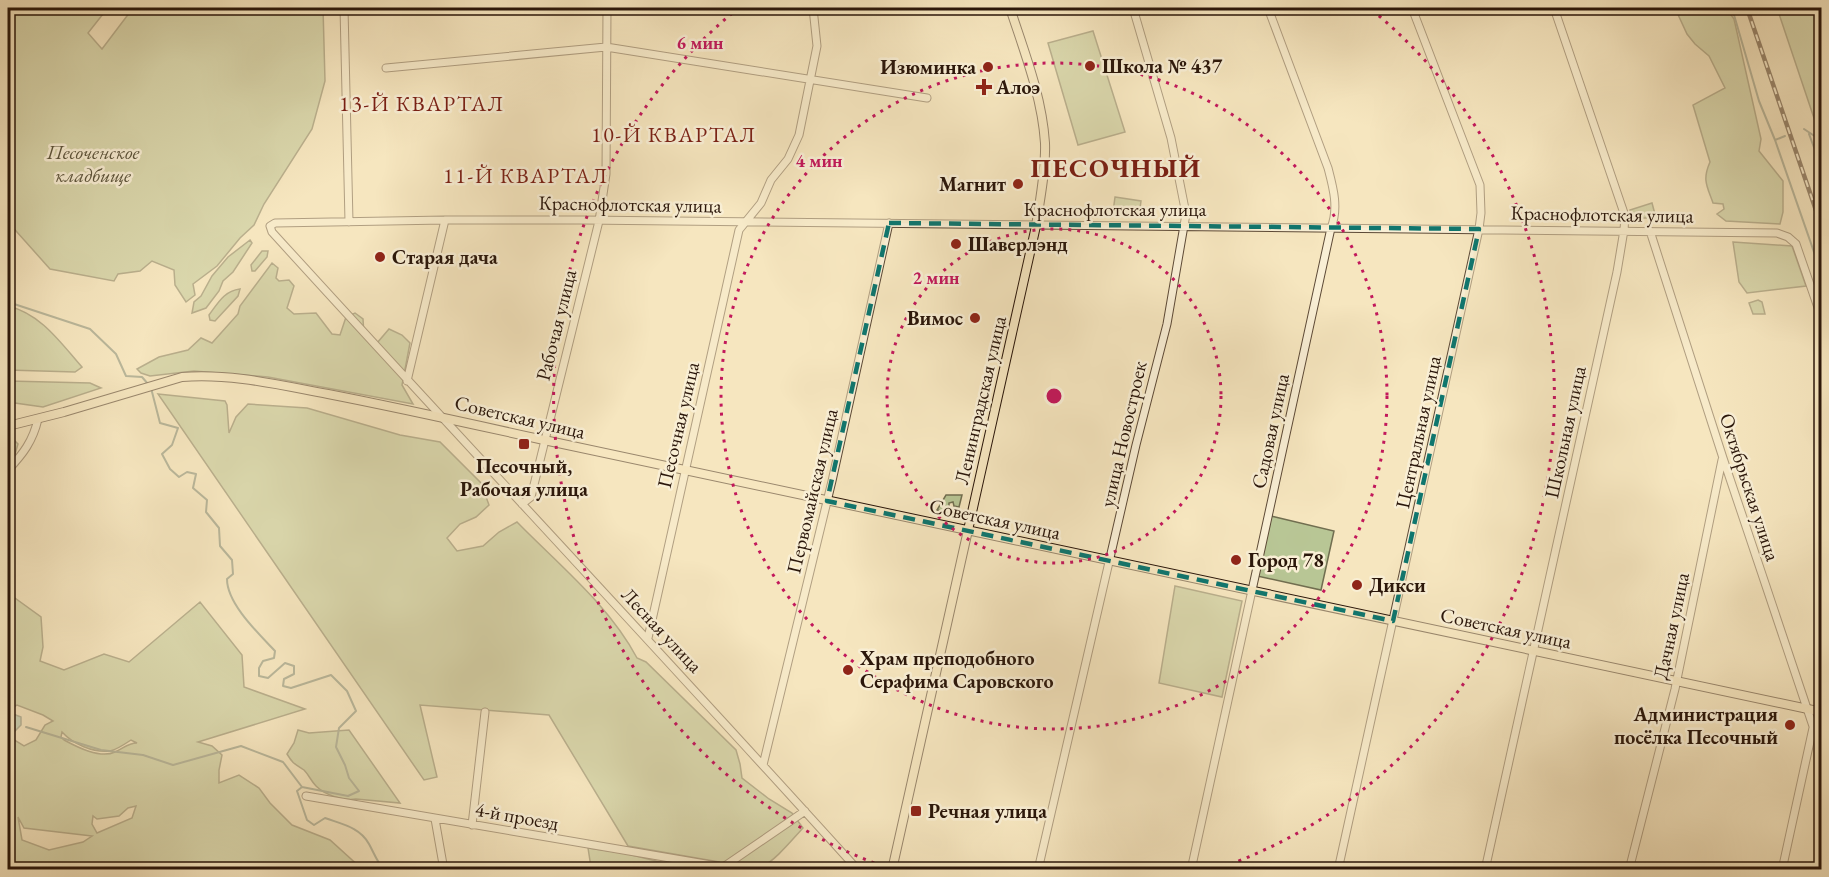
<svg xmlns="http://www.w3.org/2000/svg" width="1829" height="877" font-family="'EB Garamond',serif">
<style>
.green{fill:#b8c695;stroke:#716e50;stroke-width:1.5;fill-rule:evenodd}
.water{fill:#9dc0ae;stroke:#6f7c6c;stroke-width:1.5}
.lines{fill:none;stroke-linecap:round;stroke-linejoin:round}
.stream{stroke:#6f7c6c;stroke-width:2}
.minor-casing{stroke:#5d4a37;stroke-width:9}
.major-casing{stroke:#2a160a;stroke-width:10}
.minor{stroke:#f9efd5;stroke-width:7}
.major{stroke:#f6e6bf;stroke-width:8}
.rail-casing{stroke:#2a160a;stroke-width:4.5}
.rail{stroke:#f9efd5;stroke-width:2;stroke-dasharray:7;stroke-linecap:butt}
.marked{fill:none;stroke:#0f766e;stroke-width:4.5;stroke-dasharray:12 8;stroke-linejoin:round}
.ring{fill:none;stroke:#c2185b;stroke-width:3;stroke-dasharray:3 6}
.poi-dot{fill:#8f2418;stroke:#f9efd5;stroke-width:2}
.labels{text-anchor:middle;stroke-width:5;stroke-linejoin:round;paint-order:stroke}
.poi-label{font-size:20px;font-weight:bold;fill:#2a160a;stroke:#f9efd5;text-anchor:start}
.park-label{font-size:20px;font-style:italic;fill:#5c543b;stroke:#f9efd5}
.street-label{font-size:20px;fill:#2a160a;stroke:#f9efd5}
.quarter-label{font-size:22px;letter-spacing:1.5px;fill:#7a1f14;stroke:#f9efd5}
.district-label{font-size:26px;font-weight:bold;letter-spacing:1.5px;fill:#7a1f14;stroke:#f9efd5}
.centre{fill:#c2185b;stroke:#f9efd5;stroke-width:3}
.ring-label{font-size:18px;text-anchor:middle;font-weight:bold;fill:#c2185b;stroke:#f9efd5;stroke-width:5;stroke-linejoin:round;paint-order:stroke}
</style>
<rect width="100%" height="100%" fill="#f6e6bf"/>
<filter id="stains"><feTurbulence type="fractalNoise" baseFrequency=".00333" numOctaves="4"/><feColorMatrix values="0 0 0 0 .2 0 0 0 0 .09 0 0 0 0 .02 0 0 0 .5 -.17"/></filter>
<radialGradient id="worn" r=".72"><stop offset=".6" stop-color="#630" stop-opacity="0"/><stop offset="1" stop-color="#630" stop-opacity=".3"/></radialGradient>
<path class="green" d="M8,8H102L103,14L88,33L102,49L133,8H323L325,81L312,129L264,204L254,225L240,238L217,266L193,284L195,295L186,302L175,285L174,270L152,261L140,271L118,274L114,281L50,269L8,222Z
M1675,8H1726L1734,19L1761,139L1759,151L1783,181V212L1780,224L1726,221L1717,214L1724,209L1723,204L1713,203C1707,186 1702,180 1710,162L1693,105L1725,88L1709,56L1695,44L1687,34Z
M1777,8H1821V139Z
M1093,31L1125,132L1078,145L1048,43Z
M1115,197L1141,201L1139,216L1113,212Z
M1652,203L1656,218H1632L1630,210Z
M250,240L252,243L233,272L223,281L219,291L206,308L192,313L194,302L201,296L212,276L228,257Z
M1733,242L1792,246L1806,286L1747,293L1739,282Z
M262,251H268L267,257L255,271H252L251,265Z
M272,263L278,268L276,278L279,281L289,280L294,286L287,308L294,314L316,313L332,334L340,335L346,317L355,313L363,319L364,336L377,343L389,329L402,335L410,343L402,385L413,404L268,377L194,371L150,376L141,373L137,369L159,357L188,350L201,338L212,343L238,314L240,306Z
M240,289L238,296L215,321L210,320L209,315C218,303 224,291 240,289Z
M1758,300L1762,302L1765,314H1753L1749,303Z
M8,306C41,314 60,342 82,367L75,372L8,370Z
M8,381L90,383L101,388L43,407L8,402Z
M158,394L225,401L227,405L229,433L236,417L248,404L307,408L400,435L440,442L481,483L489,505L476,517L460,524L447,538L457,551L483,546L499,532L517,522C559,565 609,605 637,658L646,662L736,750L740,764L742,778L769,799L792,813L803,828C791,841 775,861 760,868C749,874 728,869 719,862L628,846L549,715L420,705L437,777L424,780Z
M8,438H12L18,444L15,454L8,461Z
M946,495H962L959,507L954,506L953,502L949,503V506L952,508L951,513L937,510Z
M1271,516L1334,531L1321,590L1257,576Z
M1175,586L1242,601L1222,697L1159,683Z
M8,593L41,617L43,647L40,661L64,670L104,654L129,662L200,602L242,655L244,687L305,709L198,742L212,746L222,755L219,770V783L239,775L259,788L270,803L292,825L330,840L362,869H8V736L24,746L36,740L45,725L53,721L43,715L17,705L8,710ZM62,732C73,744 93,753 110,751C116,750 125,744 131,740L137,743C128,743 124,748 115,752C100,759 77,747 64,740L61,737ZM136,806L132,818L97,833L92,824L93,816L97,819L119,816L128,808ZM18,817L24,828L92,836L83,842L49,850L22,840Z
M298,730L309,733L349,730L400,803L356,799C343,801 325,795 316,786C311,781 309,775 304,770C295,764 293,764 287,754L294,743Z
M588,848L624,853L688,869H632L629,865L591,867Z"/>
<path class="water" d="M8,712L21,717V725L14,732H8Z"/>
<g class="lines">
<path class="stream" d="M1732,8L1759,101L1775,140L1822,275
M1804,129L1822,141
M1809,134L1822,169
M1775,140L1785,136
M8,302L90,329L116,354L126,376L142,377L148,384
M151,388L160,423L178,428L172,445L162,454L170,469L179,477L187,472L196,474L193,488L207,500L206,512L219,528L220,546L232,560L233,574L227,579C227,604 259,634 275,651L274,658L263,661L259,668V676L268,678L285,663L294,666V674L284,679L283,686L291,688L331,675L347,691L356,711L339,728L336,747L345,765L349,778L359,791L348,796L302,787L297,791L307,820L314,825L325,818C341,824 360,827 369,844C374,853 377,862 384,870
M26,727L101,750L143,755L173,765L241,746L283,762L302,787"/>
<defs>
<path id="minor" d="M344,8L349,222
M386,68L606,47L927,98
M1650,231L1723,458L1822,753
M407,381L445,220
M8,470C23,454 33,441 38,419
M522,504L531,497L599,221L606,174L607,8
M648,638L739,230L761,203L771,180L788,159L799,135L817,46L813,8
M763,765L832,481L889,223
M306,796L723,867
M435,819L444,870
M472,825L485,712
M719,870L805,811
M858,870C664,655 466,445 272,232L270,226L275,223L445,220H583L1777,233L1788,237L1796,244L1822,319
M1038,870L1136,445L1167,324L1186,214L1171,138L1133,8
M1191,870L1331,228C1339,208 1333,187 1328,168L1268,8
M1338,870L1466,288L1479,229L1481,213L1480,185L1412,8
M1485,870L1617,272L1624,230L1625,216L1554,8
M1629,870L1675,689L1722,460
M1782,870L1813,728"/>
<path id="major" d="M8,426L64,412L182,377C231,373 279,385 328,394C400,408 472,424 544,440L1822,712
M892,870L1036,226C1040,199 1046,170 1045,143C1042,96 1024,51 1010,8"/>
</defs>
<use href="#minor" class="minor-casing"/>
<use href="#major" class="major-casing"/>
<use href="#minor" class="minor"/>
<use href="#major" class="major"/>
<defs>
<path id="rail" d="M1747,8L1822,228"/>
</defs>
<use href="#rail" class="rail-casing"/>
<use href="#rail" class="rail"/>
</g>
<path d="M0 0H1829V877H0ZM889,223L1479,229L1393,621L827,501Z" fill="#f6e6bf" fill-opacity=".55" fill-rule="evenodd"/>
<path class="marked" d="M889,223L1479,229L1393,621L827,501Z"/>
<g class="ring">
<circle cx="1054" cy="396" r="167"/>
<circle cx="1054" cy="396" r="333"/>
<path d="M891 869A500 500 0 0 1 736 10M1372 10A500 500 0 0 1 1217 869"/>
</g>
<g class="poi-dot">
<circle cx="1090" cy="66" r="6"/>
<circle cx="988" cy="67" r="6"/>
<path d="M981 78h6v6h6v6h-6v6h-6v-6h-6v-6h6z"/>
<circle cx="1018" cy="184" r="6"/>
<circle cx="956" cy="244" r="6"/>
<circle cx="380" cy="257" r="6"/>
<circle cx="975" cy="318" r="6"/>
<rect x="518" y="438" width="12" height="12" rx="3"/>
<circle cx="1236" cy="560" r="6"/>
<circle cx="1357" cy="585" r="6"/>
<circle cx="848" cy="670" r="6"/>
<circle cx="1790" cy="725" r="6"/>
<rect x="910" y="805" width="12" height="12" rx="3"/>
</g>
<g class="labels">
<g class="poi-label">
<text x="1102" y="73">Школа № 437</text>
<text x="976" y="74" text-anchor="end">Изюминка</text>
<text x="996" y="94">Алоэ</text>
<text x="1006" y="191" text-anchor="end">Магнит</text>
<text x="968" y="251">Шаверлэнд</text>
<text x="392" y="264">Старая дача</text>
<text x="963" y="325" text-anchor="end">Вимос</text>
<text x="524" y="473" text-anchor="middle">Песочный,<tspan x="524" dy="23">Рабочая улица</tspan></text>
<text x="1248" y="567">Город 78</text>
<text x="1369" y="592">Дикси</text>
<text x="860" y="665">Храм преподобного<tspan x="860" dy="23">Серафима Саровского</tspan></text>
<text x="1778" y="721" text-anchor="end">Администрация<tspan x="1778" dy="23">посёлка Песочный</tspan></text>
<text x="928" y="818">Речная улица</text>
</g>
<g class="park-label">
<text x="93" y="159">Песоченское<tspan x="93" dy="23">кладбище</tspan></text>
</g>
<g class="street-label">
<text transform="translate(630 204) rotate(1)" y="7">Краснофлотская улица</text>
<text x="1115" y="216">Краснофлотская улица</text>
<text transform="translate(1602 214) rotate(1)" y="7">Краснофлотская улица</text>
<text transform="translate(556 325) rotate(-76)" y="7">Рабочая улица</text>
<text transform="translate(980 400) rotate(-77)" y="7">Ленинградская улица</text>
<text transform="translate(520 417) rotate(13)" y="7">Советская улица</text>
<text transform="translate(678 425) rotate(-77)" y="7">Песочная улица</text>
<text transform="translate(1270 431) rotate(-78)" y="7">Садовая улица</text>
<text transform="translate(1418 432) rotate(-78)" y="7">Центральная улица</text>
<text transform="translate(1565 432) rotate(-78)" y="7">Школьная улица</text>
<text transform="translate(1123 434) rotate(-77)" y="7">улица Новостроек</text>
<text transform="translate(1750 487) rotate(72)" y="7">Октябрьская улица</text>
<text transform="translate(812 491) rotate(-77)" y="7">Первомайская улица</text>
<text transform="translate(995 519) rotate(12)" y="7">Советская улица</text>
<text transform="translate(1671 626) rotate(-78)" y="7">Дачная улица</text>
<text transform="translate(1506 628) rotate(12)" y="7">Советская улица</text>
<text transform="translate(662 630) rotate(47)" y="7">Лесная улица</text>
<text transform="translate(517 816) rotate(10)" y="7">4-й проезд</text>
</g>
<g class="quarter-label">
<text x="422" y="111">13-Й КВАРТАЛ</text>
<text x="674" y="142">10-Й КВАРТАЛ</text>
<text x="526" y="183">11-Й КВАРТАЛ</text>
</g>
<g class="district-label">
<text x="1116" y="177">ПЕСОЧНЫЙ</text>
</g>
</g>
<circle cx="1054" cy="396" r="9" class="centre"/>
<g class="ring-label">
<text x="700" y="49">6 мин</text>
<text x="819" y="167">4 мин</text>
<text x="936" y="284">2 мин</text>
</g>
<rect width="1829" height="877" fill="none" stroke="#f6e6bf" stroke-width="30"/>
<rect x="9" y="9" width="1811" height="859" fill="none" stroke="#2a160a" stroke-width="3"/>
<rect x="15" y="15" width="1799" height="847" fill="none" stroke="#2a160a" stroke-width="1.5"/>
<rect width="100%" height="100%" filter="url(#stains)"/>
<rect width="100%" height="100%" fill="url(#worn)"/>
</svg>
